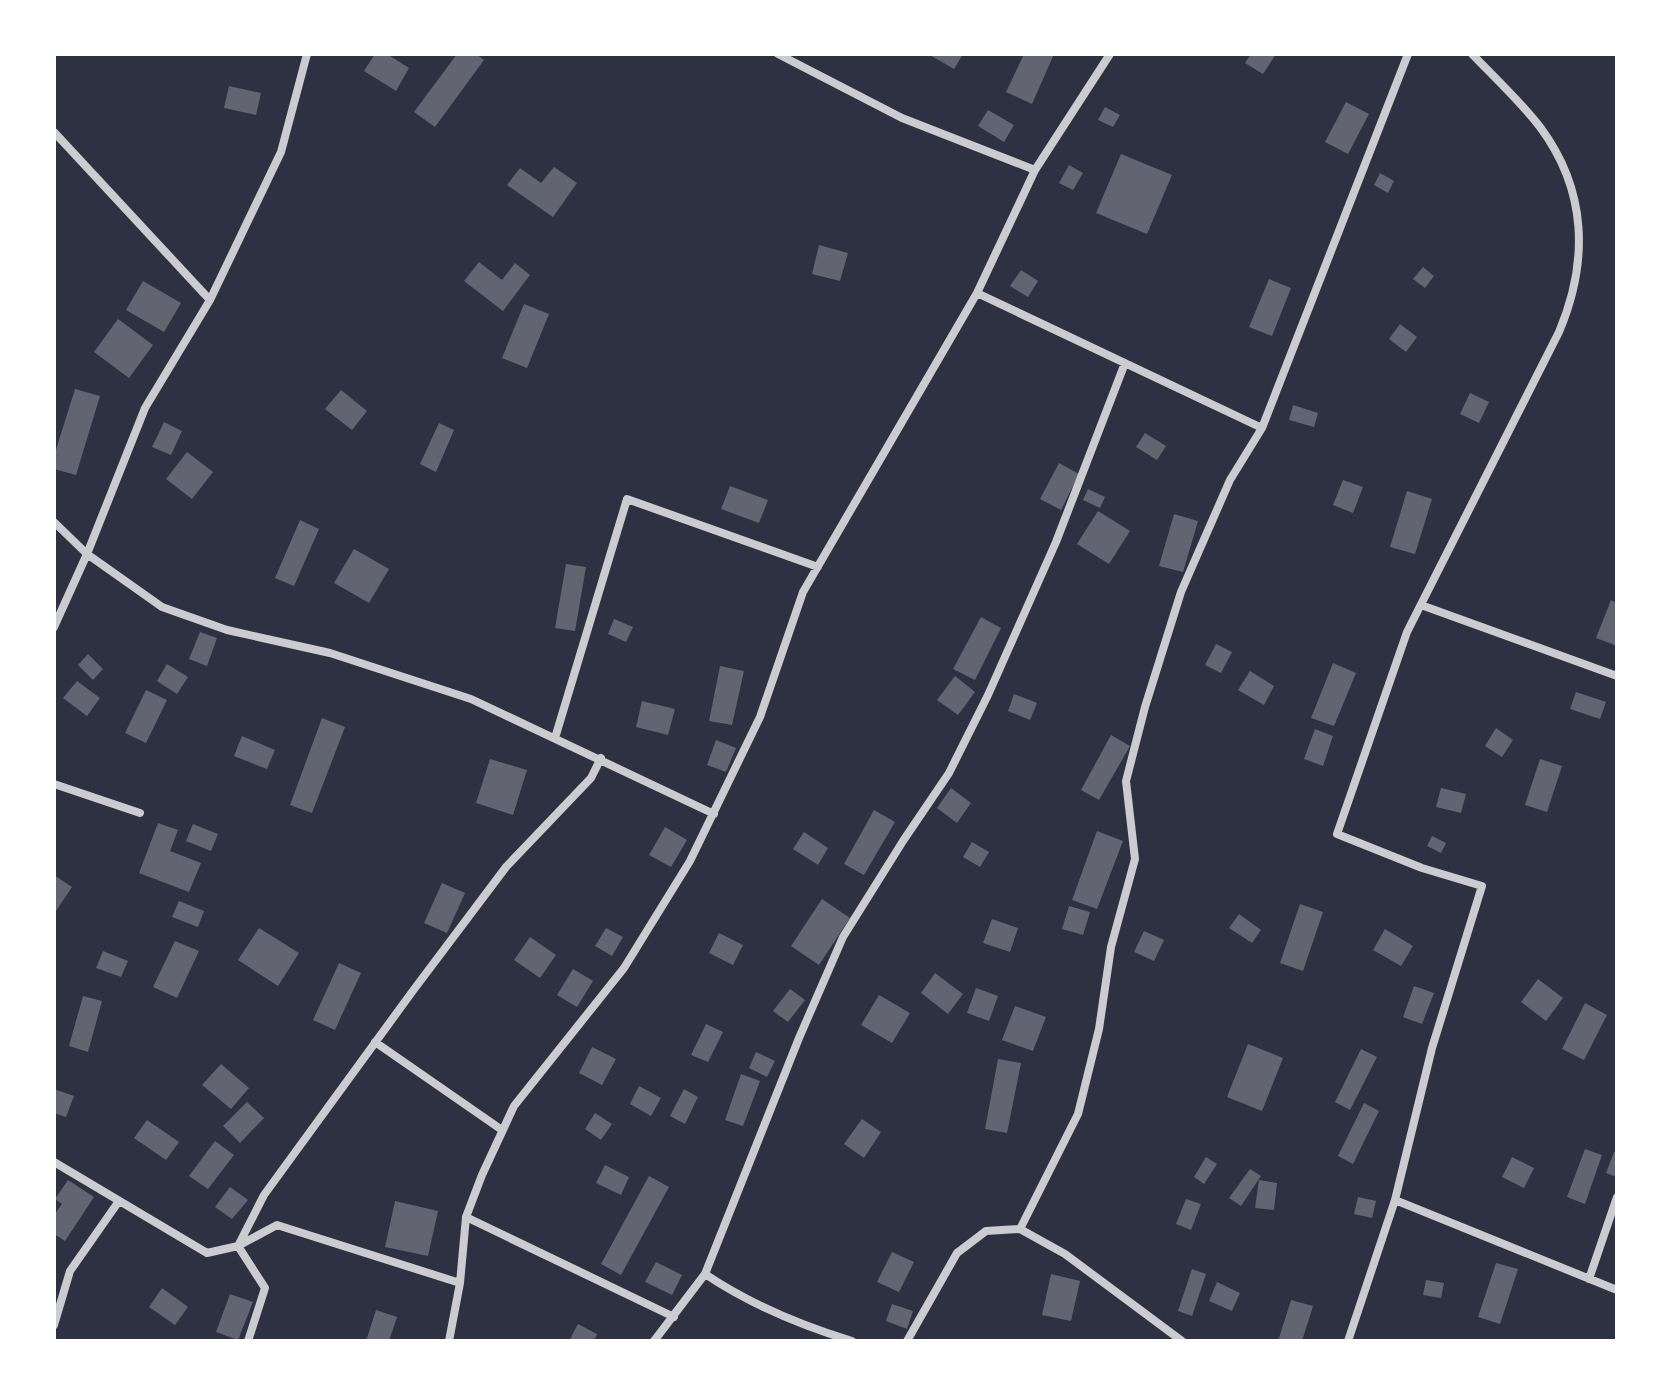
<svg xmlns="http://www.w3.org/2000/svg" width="1671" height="1395" font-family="'Noto Sans',sans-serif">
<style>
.building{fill:#626471}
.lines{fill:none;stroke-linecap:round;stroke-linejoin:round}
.minor{stroke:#caccd0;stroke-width:8}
</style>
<rect width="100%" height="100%" fill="#2d3142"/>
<path class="building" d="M375,54H387L409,68L396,91L364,71Z
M457,54H476L484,60L435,127L414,112Z
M928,54H963L954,69Z
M1024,54H1054L1032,104L1006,92Z
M1251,54H1276L1263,74L1245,63Z
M229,86L261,93L256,115L224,108Z
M1346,102L1369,114L1348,154L1325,142Z
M1105,107L1120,115L1113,127L1098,120Z
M988,110L1014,125L1004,142L978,126Z
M1121,154L1172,175L1147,234L1096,213Z
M1069,165L1083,173L1073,190L1059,183Z
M554,167L577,183L553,217L507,185L520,168L541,183Z
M1380,173L1394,181L1388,193L1374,185Z
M819,245L848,253L840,281L812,274Z
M479,262L502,280L515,263L530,275L503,311L464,281Z
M1423,267L1434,276L1425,288L1413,279Z
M1021,270L1038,281L1028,297L1010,286Z
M1269,279L1291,288L1272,336L1249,327Z
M143,281L181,303L164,332L126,310Z
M524,304L549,314L527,368L502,358Z
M118,319L153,345L129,378L94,352Z
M1400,324L1417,337L1406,352L1389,339Z
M75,389L100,396L76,475L54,469V456Z
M341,390L367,411L352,430L325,409Z
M1470,393L1489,402L1479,423L1460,414Z
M1293,405L1318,413L1314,427L1289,420Z
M164,422L182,431L171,455L152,447Z
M439,423L454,430L436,472L420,464Z
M1145,433L1166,446L1157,460L1136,447Z
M187,452L213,472L192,499L166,479Z
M1059,463L1079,474L1061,510L1040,499Z
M1343,480L1363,487L1353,513L1333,505Z
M730,486L768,500L759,523L721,509Z
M1088,489L1105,497L1100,508L1083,500Z
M1407,491L1432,499L1415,554L1390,547Z
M1098,511L1130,531L1109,564L1077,544Z
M1174,514L1198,521L1183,572L1159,566Z
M300,520L319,529L294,586L275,578Z
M354,549L389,569L369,603L334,583Z
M566,564L586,567L575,631L555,628Z
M1611,600L1617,603V646L1596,638Z
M981,617L1001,628L975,680L953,669Z
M614,619L633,627L626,642L608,634Z
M200,632L217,638L207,666L189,659Z
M1216,644L1232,652L1221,673L1205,665Z
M88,654L103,669L93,680L78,665Z
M1333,663L1356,673L1334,726L1311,718Z
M167,664L188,677L177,694L157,681Z
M720,666L744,671L732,725L709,721Z
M1250,671L1274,686L1264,705L1238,690Z
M955,676L975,692L958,715L937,700Z
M77,681L100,698L87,716L63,698Z
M146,690L167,700L146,743L125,733Z
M1576,692L1606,702L1600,719L1570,709Z
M1014,694L1037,703L1030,720L1008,711Z
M642,701L675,709L668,735L636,727Z
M322,718L345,727L312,813L290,805Z
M1496,728L1513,740L1502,757L1485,746Z
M1315,729L1333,736L1323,766L1304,759Z
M1111,735L1130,746L1099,800L1081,790Z
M242,736L275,750L267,769L234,756Z
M716,740L736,748L726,772L707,765Z
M490,759L527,770L513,815L476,803Z
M1540,759L1562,766L1547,812L1525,805Z
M951,788L971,803L957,823L937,808Z
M1441,788L1466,794L1461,813L1436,807Z
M874,810L895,822L864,875L844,864Z
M158,823L178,830L170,851L201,863L189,892L139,873Z
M193,824L218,834L211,851L186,841Z
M665,827L687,840L671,867L649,855Z
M1097,831L1123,841L1097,909L1072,900Z
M804,832L828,848L818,865L793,849Z
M1432,836L1446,843L1441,853L1427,846Z
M972,842L989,852L980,867L963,857Z
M54,875L72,887L54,914Z
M442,883L465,893L447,933L424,923Z
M822,899L850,918L819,965L791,946Z
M179,901L204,911L198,927L172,917Z
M1300,904L1323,912L1303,971L1280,963Z
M1069,906L1090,912L1083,935L1062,929Z
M1239,914L1261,930L1252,943L1229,928Z
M992,919L1018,928L1010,952L983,943Z
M259,928L299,953L278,986L238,960Z
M606,928L623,937L612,956L595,946Z
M1385,929L1413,946L1401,966L1373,950Z
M1144,931L1164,940L1154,961L1134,952Z
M719,933L743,945L733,965L709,953Z
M530,937L556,955L540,978L514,960Z
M175,941L199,951L177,998L153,987Z
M103,951L128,961L121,977L96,968Z
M339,963L361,973L335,1030L313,1020Z
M573,969L593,981L577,1007L557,995Z
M935,973L963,994L948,1014L921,993Z
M1538,979L1563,998L1546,1021L1521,1002Z
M1414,986L1434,993L1422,1024L1403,1017Z
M976,988L998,996L989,1021L967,1013Z
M790,989L805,1000L788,1022L773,1011Z
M879,995L910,1013L892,1043L861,1025Z
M83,996L102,1001L88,1052L69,1046Z
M1585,1003L1607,1015L1584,1060L1562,1049Z
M1015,1006L1046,1017L1033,1051L1002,1040Z
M706,1024L723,1032L708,1062L691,1055Z
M1248,1044L1283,1058L1262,1111L1227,1097Z
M592,1047L616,1059L602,1085L579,1073Z
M1361,1049L1377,1057L1350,1110L1335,1102Z
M756,1052L775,1061L767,1077L749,1068Z
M998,1059L1021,1063L1007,1133L985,1129Z
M221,1064L249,1088L231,1109L202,1085Z
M741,1074L760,1081L743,1126L725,1120Z
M639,1086L661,1098L651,1116L630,1104Z
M54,1089L74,1096L66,1117L54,1113Z
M684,1089L698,1097L685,1124L670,1116Z
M247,1102L264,1118L240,1143L223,1126Z
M1364,1103L1379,1111L1353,1164L1338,1156Z
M595,1113L612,1124L601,1140L585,1129Z
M862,1119L881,1132L864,1158L844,1144Z
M147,1120L179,1142L166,1160L134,1138Z
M215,1141L234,1155L208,1189L189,1176Z
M1585,1149L1602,1155L1585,1204L1567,1197Z
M1614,1152L1617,1153V1177L1606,1173Z
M1206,1157L1217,1164L1204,1184L1194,1177Z
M1512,1157L1534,1168L1524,1188L1502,1177Z
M605,1165L629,1177L621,1195L596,1183Z
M1250,1169L1261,1176L1241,1206L1229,1198Z
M649,1176L669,1187L621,1275L601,1264Z
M68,1180L94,1197L65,1241L54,1234V1215L62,1204L55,1199Z
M1259,1180L1277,1183L1274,1210L1255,1208Z
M230,1187L248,1200L232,1219L215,1207Z
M1358,1197L1376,1201L1372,1218L1354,1214Z
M1186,1199L1201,1204L1191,1230L1176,1224Z
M395,1201L438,1211L428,1256L385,1247Z
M892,1252L914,1262L899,1292L877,1282Z
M656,1262L682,1275L672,1295L645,1282Z
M1496,1263L1518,1269L1500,1324L1478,1317Z
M1192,1269L1206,1274L1192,1316L1178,1311Z
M1051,1274L1080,1281L1071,1321L1042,1315Z
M1426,1280L1444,1283L1441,1298L1423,1295Z
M1217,1282L1240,1293L1232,1311L1209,1301Z
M162,1288L188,1307L175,1325L149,1307Z
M230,1294L253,1302L238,1340L216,1332Z
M1291,1300L1313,1306L1302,1341H1278Z
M892,1304L913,1311L907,1329L886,1321Z
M376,1310L397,1317L389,1341H366Z
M578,1324L597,1334L594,1341H569Z"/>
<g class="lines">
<path class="minor" d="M778,54L902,118L1035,170
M1472,54C1495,78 1520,101 1540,127C1587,190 1589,261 1559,332L1407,632L1337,834L1422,868L1482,886L1432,1048L1395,1200L1617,1290
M54,132L210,300
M977,293L1262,428
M54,522L87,554L162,607L227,630L330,653L471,699L714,814
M1421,605L1617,676
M54,627L87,554L145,408L210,300L281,152L307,54
M555,738L627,499L818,567
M54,784L140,813
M375,1042L502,1130
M54,1162L207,1253L238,1246L277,1225L460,1283
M466,1217L674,1317
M1020,1229L1078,1114L1099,1029L1111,947L1135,859L1126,781L1145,707L1181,592L1230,480L1262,428L1408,54
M238,1246L264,1195L412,992L506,867L591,778L601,758
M238,1246L265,1288L248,1341
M705,1274C751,1305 800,1325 852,1341
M1589,1279L1617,1197
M54,1325L70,1271L119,1201
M449,1341L460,1283L466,1217L482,1175L514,1106L624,968L690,861L760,717L803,592L977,293L1035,170L1110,54
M654,1341L705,1274L799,1038L843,937L903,841L949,773L988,695L1056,542L1125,363
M907,1341L957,1253L986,1231L1020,1229L1065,1254L1182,1341
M1348,1341L1395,1200"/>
</g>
<rect width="1671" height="1395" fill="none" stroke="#ffffff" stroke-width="112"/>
</svg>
